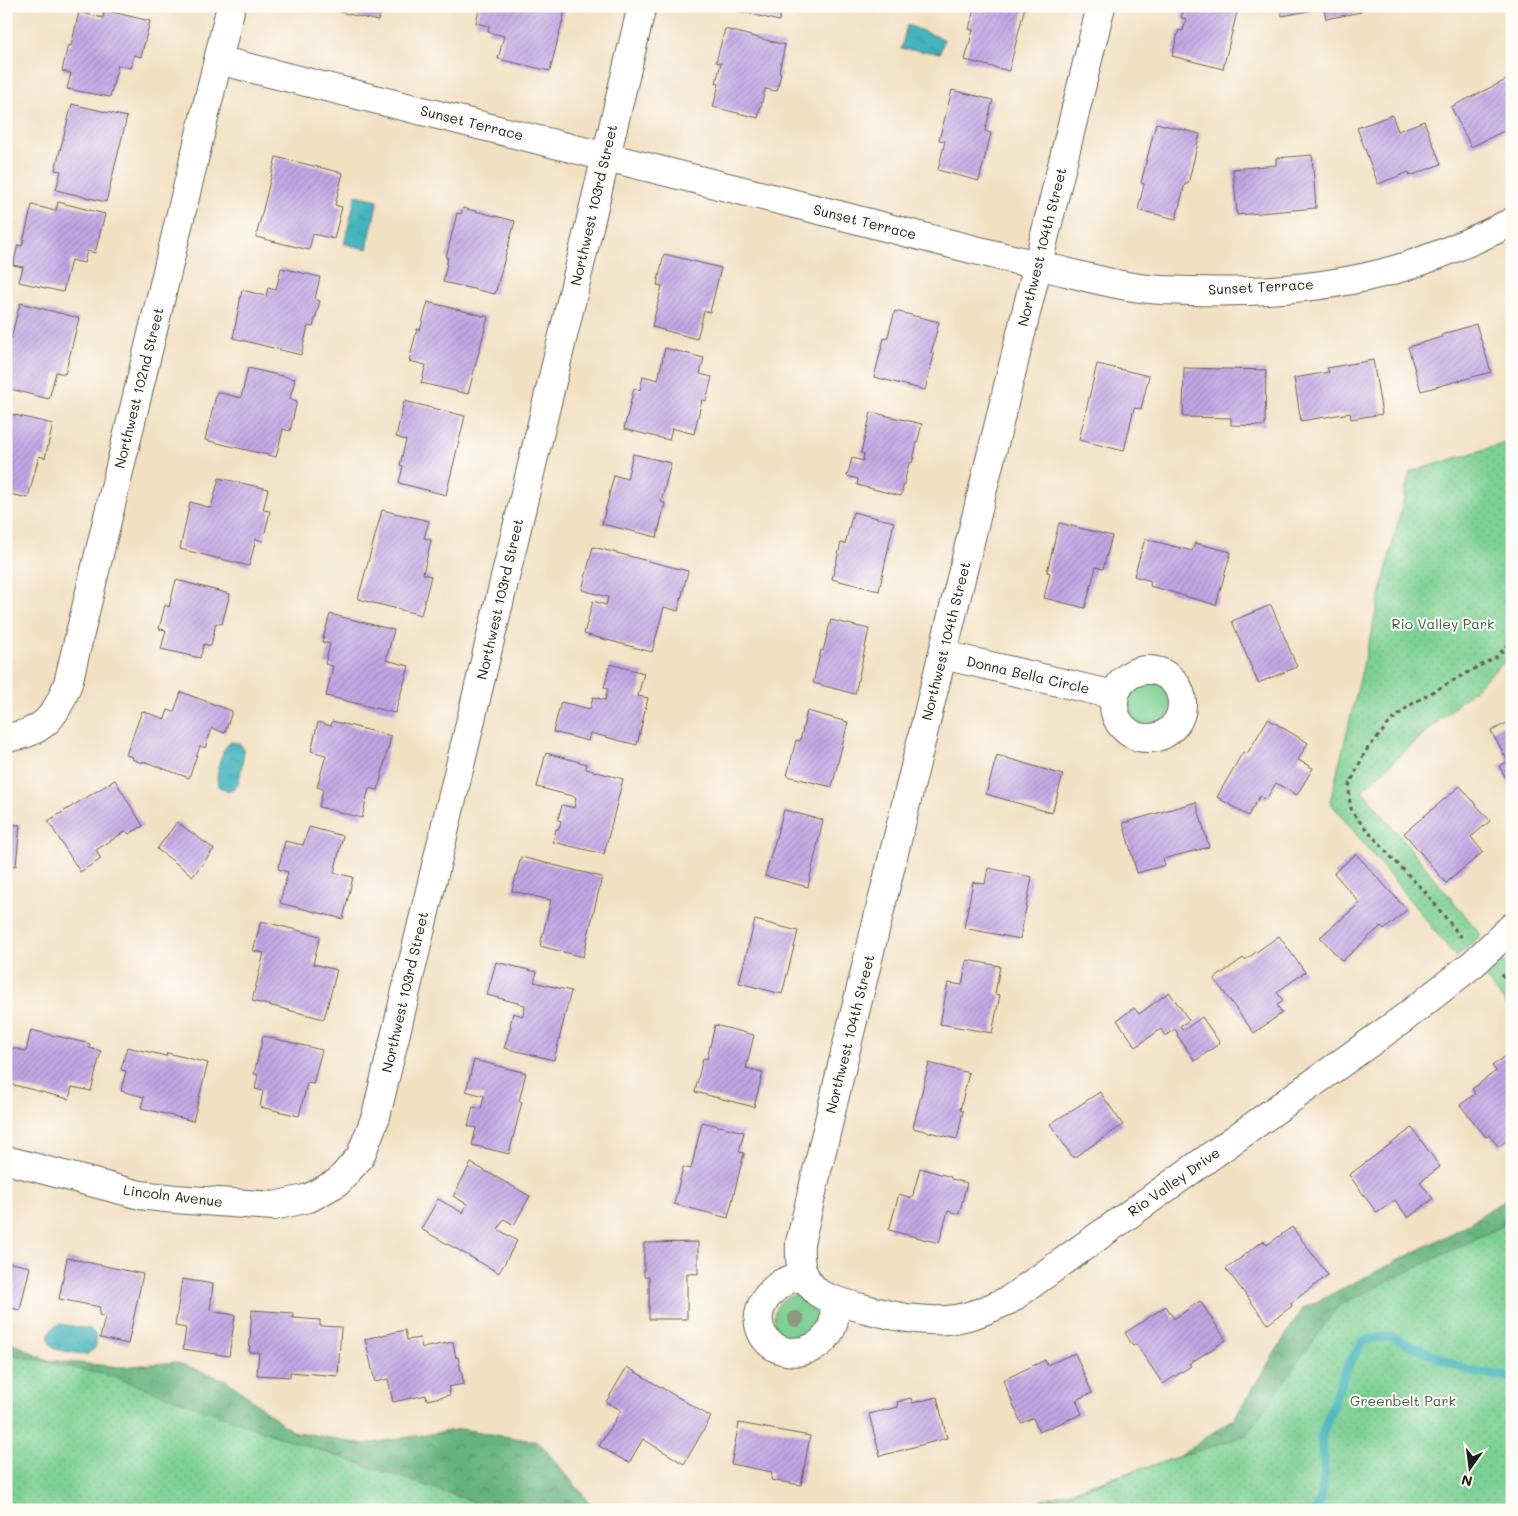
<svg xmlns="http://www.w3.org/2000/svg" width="1518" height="1516" font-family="Mali,sans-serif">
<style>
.green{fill:#7dd093;stroke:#4c7658}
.forest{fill:url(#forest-crowns);stroke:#41674c}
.park{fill:url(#park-dots);stroke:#4c7658}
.water{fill:url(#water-ripples);stroke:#30686c}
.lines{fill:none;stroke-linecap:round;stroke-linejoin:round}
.stream{stroke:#44b4bc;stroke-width:9}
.building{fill:url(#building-hatch)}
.minor-casing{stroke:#676156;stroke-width:30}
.path{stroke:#676156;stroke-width:3;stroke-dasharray:4 4;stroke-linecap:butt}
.minor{stroke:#fff;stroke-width:28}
.tree{fill:#8f977e}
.labels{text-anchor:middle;stroke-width:4;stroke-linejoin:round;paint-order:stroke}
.street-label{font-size:14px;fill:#1c1c1c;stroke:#fdfcf7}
.park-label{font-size:14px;fill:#3e5b46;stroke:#fdfcf7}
</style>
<defs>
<pattern id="forest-crowns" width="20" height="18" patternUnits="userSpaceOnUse" patternTransform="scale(1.25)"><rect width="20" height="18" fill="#66b27d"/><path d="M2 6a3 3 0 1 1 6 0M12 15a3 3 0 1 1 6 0" fill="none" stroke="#539066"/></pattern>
<pattern id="park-dots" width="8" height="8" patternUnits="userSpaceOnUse" patternTransform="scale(1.25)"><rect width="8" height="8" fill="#7dd093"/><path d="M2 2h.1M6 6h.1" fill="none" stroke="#6bb27e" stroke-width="1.8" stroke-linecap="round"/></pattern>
<pattern id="water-ripples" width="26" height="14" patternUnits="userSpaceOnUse" patternTransform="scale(1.25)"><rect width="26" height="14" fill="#44b4bc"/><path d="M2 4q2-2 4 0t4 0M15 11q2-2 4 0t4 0" fill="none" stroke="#389298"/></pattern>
<pattern id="building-hatch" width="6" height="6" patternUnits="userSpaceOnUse" patternTransform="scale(1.25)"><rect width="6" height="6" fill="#c0a5e3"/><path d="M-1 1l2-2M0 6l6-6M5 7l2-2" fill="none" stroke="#a48dc2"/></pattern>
</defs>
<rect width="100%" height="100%" fill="#fdfcf7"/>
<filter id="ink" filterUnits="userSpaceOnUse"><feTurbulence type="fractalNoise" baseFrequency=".02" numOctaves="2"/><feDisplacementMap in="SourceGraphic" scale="10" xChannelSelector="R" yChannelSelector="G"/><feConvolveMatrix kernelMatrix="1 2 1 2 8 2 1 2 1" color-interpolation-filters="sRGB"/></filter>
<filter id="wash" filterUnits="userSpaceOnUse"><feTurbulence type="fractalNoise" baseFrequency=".0096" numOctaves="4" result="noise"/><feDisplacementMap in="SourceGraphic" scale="20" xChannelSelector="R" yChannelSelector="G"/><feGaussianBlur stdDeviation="1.12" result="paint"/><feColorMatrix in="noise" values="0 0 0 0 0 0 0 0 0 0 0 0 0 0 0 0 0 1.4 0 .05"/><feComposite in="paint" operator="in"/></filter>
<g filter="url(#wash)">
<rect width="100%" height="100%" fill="#f2e0c3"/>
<path class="green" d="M1125 704a23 23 0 1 1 46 0a23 23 0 1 1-46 0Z
M800,1294C820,1301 825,1314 817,1333L787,1340C766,1321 771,1299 800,1294Z"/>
<path class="forest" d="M1512,1195V1327L1260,1510H1010L1178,1457L1235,1417L1302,1309L1460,1229Z
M6,1339L46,1360L121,1367L175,1362L226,1380L292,1431L364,1444L462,1429L539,1442L596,1510H6Z"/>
<path class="park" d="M1512,441V655L1362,790L1481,935L1456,957L1330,802L1410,472Z
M1502,960L1512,971V1012L1485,977Z
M1512,1221V1510H1025L1140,1469L1245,1436L1338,1306Z
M6,1353L115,1377L274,1435L499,1510H6Z"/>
<path class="water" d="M907,25L944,39L940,53L901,49Z
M356,195L378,200L367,249L344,244Z
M231,742C249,742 243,759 241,770C240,775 239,781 237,786C234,789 230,790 226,791L218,786C215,775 221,747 231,742Z
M60,1324L90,1329C96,1334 98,1340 95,1348L86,1355L54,1349C45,1339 48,1328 60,1324Z"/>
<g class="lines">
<path class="stream" d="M1317,1510L1325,1476L1321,1437L1346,1369L1363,1341L1390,1336L1469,1371L1512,1378"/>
</g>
<g id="blocks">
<path class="building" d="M342,6H382L378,21L340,12Z
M480,6H566L550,71L498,59L504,36L488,32L489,26L476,23Z
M736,6H782L779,21L735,10Z
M975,6H1025L1009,71L965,60L973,30L969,29Z
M1184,6L1238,8L1223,69L1172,56L1179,30L1183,31L1186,19L1181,18Z
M1280,6H1360L1361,12L1326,19L1324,8L1282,16Z
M104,10L150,21L141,57L134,55L131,68L118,65L110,97L67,89L71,73L62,71L68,45L71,46L79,12L103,18Z
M725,29L785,45L779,72L781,73L777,91L765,89L758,118L713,107L719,84L716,83L721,63L716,62Z
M1512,77V127L1471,147L1451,107Z
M952,90L993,100L985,131L991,133L979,181L938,170L945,141L939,140Z
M72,104L127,117L106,202L56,190L61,171L55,170Z
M1392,115L1398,131L1424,121L1441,164L1410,176L1409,172L1378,184L1357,128Z
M1156,123L1200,134L1188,184H1185L1176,219L1138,210L1144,184L1141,183Z
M1312,155L1316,208L1237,215L1233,169L1276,165V158Z
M276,157L343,173L335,205L342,207L334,239L313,234L309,250L256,237Z
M58,202L105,214L95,253L87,251L84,263L71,260L63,292L19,282L23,267L13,265L18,245L22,246L32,205L56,211Z
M463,208L515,221L495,294L443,282L448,258H446L457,213L461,214Z
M664,254L721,268L710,312L704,311L697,339L652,327L662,286L657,285Z
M281,268L320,277L315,299L320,301L313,327L308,326L301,355L233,338L242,290L266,296L268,288L276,290Z
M428,302L488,317L468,394L421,383L426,365L409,361L417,329L420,330Z
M20,303L79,318L65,374L56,372L49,399L6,388L9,371L6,370V358Z
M895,311L939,322L931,353L934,354L925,390L874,377L884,338L887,339Z
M1476,324L1491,372L1421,391L1408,347L1442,337L1441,335Z
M665,348L704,358L700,374L712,377L706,401L702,400L694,434L672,428L669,440L624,429L634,388L640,390L643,376L658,380Z
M1373,360L1382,414L1351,419L1350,413L1301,421L1294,378L1329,372L1327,368Z
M1097,364L1149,376L1141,409L1134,408L1124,451L1079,440Z
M248,368L295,379L290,399L297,401L290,431L283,429L276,457L205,440L217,392L241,398Z
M1184,368L1266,370L1265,426L1231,425V418L1183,417Z
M404,401L465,416L446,495L399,483L403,466L400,465L406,440L396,437Z
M871,412L922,424L912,463H909L901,496L857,485L858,479L847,476L852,458L863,461L864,454L861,453Z
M6,413L53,424L45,458L39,456L28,498L6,493Z
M633,454L671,463L661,502L665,503L657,537L602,524L614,475L627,479Z
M219,478L268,489L263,510L270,511L263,541L256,539L249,566L180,549L190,502L211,508Z
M382,510L429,521L424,538L431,540L423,574L431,576L421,615L358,599Z
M853,512L894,522L879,591L832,579L841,543L845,544Z
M1059,523L1112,536L1103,569L1096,567L1085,608L1044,598L1050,573L1047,572Z
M1145,539L1192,551L1195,543L1231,552L1216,605L1150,586L1151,581L1134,576Z
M593,547L688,571L678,611L664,607L652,652L584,634L593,601L606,605L608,597L582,590Z
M176,580L230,594L222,624L216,623L211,646L204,644L200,658L161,649L166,630L159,629L165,605L169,607Z
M1271,605L1297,667L1258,683L1232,621Z
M330,614L394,630L386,660L409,666L395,713L326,696L333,666L325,664L330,644L322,642Z
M831,620L869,629L855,694L813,683L821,650L823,651Z
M610,664L644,673L638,696L648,698L637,745L590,733L588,741L553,732L561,702L590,709L593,697L605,700L608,689L604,688Z
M181,692L232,711L225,733L212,728L205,748L200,746L189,778L143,761L142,763L132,759L133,757L126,755L142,711L165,719L168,710L174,712Z
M807,711L848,722L832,787L787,776L796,740L800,741Z
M1268,719L1308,743L1298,760L1313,768L1297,795L1276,783L1266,800L1260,796L1248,816L1217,797L1243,752L1247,754Z
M332,721L391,736L378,790L369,788L362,818L319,807L323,789L317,787L326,755L311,751L318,722L331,726Z
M1509,722L1512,727V789L1499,766L1508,761L1491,731Z
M546,753L587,764L586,769L623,779L604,854L553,842L556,829H559L561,821L558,820L562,805L574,808L576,797L537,787Z
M997,755L1063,775L1052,813L986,794Z
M115,780L143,826L129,834L126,831L96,850L101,859L80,872L48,821Z
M1460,786L1490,821L1471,837L1483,852L1446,883L1404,833Z
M1196,802L1209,847L1163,859L1165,865L1137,873L1123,823Z
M784,810L823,820L808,887L765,876Z
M177,822L214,849L193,876L157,849Z
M6,824L20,825L16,866L6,865Z
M309,827L343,836L334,873L353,877L343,919L280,903L288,872L278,869L285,841L303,845Z
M1356,854L1407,910L1384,930L1381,926L1342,961L1320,937L1360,903L1334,873Z
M521,857L602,877L583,957L540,946L551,900L512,891Z
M988,868L1032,877L1020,939L964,928L973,882L985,884Z
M755,920L798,931L782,994L739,983Z
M261,921L320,936L313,964L337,970L324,1019L252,1001L264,953L253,951Z
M1279,936L1305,972L1277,992L1283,1001L1277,1005L1282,1013L1254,1033L1214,979L1243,958L1245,960Z
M967,960L1000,966L995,994L1000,995L992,1033L940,1024L948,983L962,985Z
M496,962L537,972L534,982L571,991L554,1060L504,1048L511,1026H510L513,1013L523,1016L525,1005L487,995Z
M1169,992L1189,1020L1180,1026L1183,1031L1202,1017L1220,1043L1195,1061L1177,1035L1178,1034L1175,1029L1165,1036L1161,1029L1136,1047L1117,1020L1134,1008L1139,1014Z
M715,1025L754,1035L746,1068L763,1072L754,1107L695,1092L703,1058L707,1059Z
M31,1030L90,1044L89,1048L101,1051L91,1091L72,1087L69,1099L6,1083V1073L12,1048L26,1051Z
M263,1036L322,1050L313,1084L307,1083L299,1116L260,1107L263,1091L255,1089L258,1075L254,1074Z
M127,1047L166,1056L167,1053L208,1063L193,1121L141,1108L144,1097L121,1091L126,1071L121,1070Z
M1512,1051V1117L1508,1120L1512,1124V1136L1499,1147L1489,1135L1486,1137L1460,1105L1475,1094L1472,1089L1496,1071L1492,1066Z
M474,1060L526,1073L519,1101L522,1102L509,1154L472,1145L476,1128L468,1126L473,1107L481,1109L484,1096L466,1091Z
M929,1063L969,1073L960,1110L963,1111L957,1139L913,1128Z
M1100,1092L1123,1125L1073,1158L1050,1124Z
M702,1122L744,1132L739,1152L744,1153L728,1218L674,1204L683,1167L691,1169Z
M1412,1128L1440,1167L1420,1182L1433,1199L1408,1218L1395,1200L1377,1213L1349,1175Z
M471,1163L530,1196L514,1225L504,1219L498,1229L517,1241L499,1273L421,1229L438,1199L463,1213L467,1204L453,1196Z
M920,1168L951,1177V1179L967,1183L959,1214L948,1211L939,1243L889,1230L899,1194L912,1198Z
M1292,1227L1328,1275L1291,1303L1292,1306L1268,1324L1226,1269L1263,1241L1267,1245Z
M698,1242V1274L687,1273V1319H649V1277H644V1243Z
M67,1258L143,1274L128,1344L100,1338L105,1317L99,1315L100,1307L59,1299Z
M6,1262L30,1267L20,1310L6,1307Z
M182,1279L213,1284L210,1311L235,1315L229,1356L183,1349L186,1328L175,1326Z
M1200,1301L1226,1340L1189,1364L1191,1366L1163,1384L1136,1344L1133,1346L1125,1333L1166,1306L1174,1319Z
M252,1310L293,1313V1318L320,1320V1326L341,1327L338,1376L290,1372V1377L257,1375L259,1352H249Z
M405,1330L407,1340L420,1338L422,1348L453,1342L456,1358L458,1357L464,1384L448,1387L450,1395L427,1400L426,1395L393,1402L388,1379L375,1382L365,1339Z
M1075,1353L1092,1393L1076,1400L1082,1414L1039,1432L1033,1418L1021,1423L1003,1380L1045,1360L1047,1365Z
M627,1367L711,1417L684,1464L643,1439L629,1463L599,1446L621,1410L606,1402Z
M937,1397L947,1438L880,1456L869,1414L898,1407L897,1402L911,1398L912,1403Z
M739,1423L810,1436L801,1485L771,1480L772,1472L731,1464Z"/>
</g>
</g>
<g filter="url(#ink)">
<use href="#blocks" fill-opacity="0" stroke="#676156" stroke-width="1"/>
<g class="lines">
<defs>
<path id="minor" d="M1101,6L846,1049L800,1243C799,1264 801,1277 817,1292C826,1301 900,1318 916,1319C926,1320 937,1321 947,1320C969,1318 989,1309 1009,1300L1403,1019L1474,963L1512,927
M218,60C424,112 630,162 835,214C907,233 978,251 1050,268C1086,277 1124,288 1161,290C1243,294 1329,291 1407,266C1443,254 1477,239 1512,222
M943,655L1114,695
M1114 704a34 34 0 1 1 68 0a34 34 0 1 1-68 0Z
M6,738C43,733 56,717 68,683L231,6
M6,1160L140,1195L175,1199L274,1206L309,1198L338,1182L360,1157L376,1116L642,6
M804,1276C797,1278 787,1279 782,1283C734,1315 768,1368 814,1347C822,1343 831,1333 833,1324C835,1317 834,1308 834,1301"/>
</defs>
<use href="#minor" class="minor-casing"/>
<path class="path" d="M1462,936H1460L1426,893L1391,857L1354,815L1350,806L1349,786L1365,752L1391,721L1409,706L1427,695L1496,657L1512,641
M1502,974L1512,994"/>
<use href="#minor" class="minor"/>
</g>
<circle class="tree" cx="796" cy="1319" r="8"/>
</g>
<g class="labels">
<g class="street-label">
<text transform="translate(472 123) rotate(14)" y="5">Sunset Terrace</text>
<text transform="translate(594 205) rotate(-77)" y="5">Northwest 103rd Street</text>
<text transform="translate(865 222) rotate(14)" y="5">Sunset Terrace</text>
<text transform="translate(1042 247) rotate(-76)" y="5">Northwest 104th Street</text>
<text transform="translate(1261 287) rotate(-3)" y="5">Sunset Terrace</text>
<text transform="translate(139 388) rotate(-76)" y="5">Northwest 102nd Street</text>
<text transform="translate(500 599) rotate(-77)" y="5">Northwest 103rd Street</text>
<text transform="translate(946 641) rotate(-76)" y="5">Northwest 104th Street</text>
<text transform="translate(1028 675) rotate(13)" y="5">Donna Bella Circle</text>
<text transform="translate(405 992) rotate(-77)" y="5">Northwest 103rd Street</text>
<text transform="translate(850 1034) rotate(-76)" y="5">Northwest 104th Street</text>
<text transform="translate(1174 1182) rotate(-35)" y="5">Rio Valley Drive</text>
<text transform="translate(173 1196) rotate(7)" y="5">Lincoln Avenue</text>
</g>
<g class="park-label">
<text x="1443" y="629">Rio Valley Park</text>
<text x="1403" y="1406">Greenbelt Park</text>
</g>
</g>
<rect width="1518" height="1516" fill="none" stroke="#fdfcf7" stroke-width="25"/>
<g transform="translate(1470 1468) rotate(194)" stroke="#fdfcf7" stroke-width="4" paint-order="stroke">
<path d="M0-4L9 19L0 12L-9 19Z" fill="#1c1c1c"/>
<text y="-8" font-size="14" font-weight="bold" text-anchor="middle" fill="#1c1c1c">N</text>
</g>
</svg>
